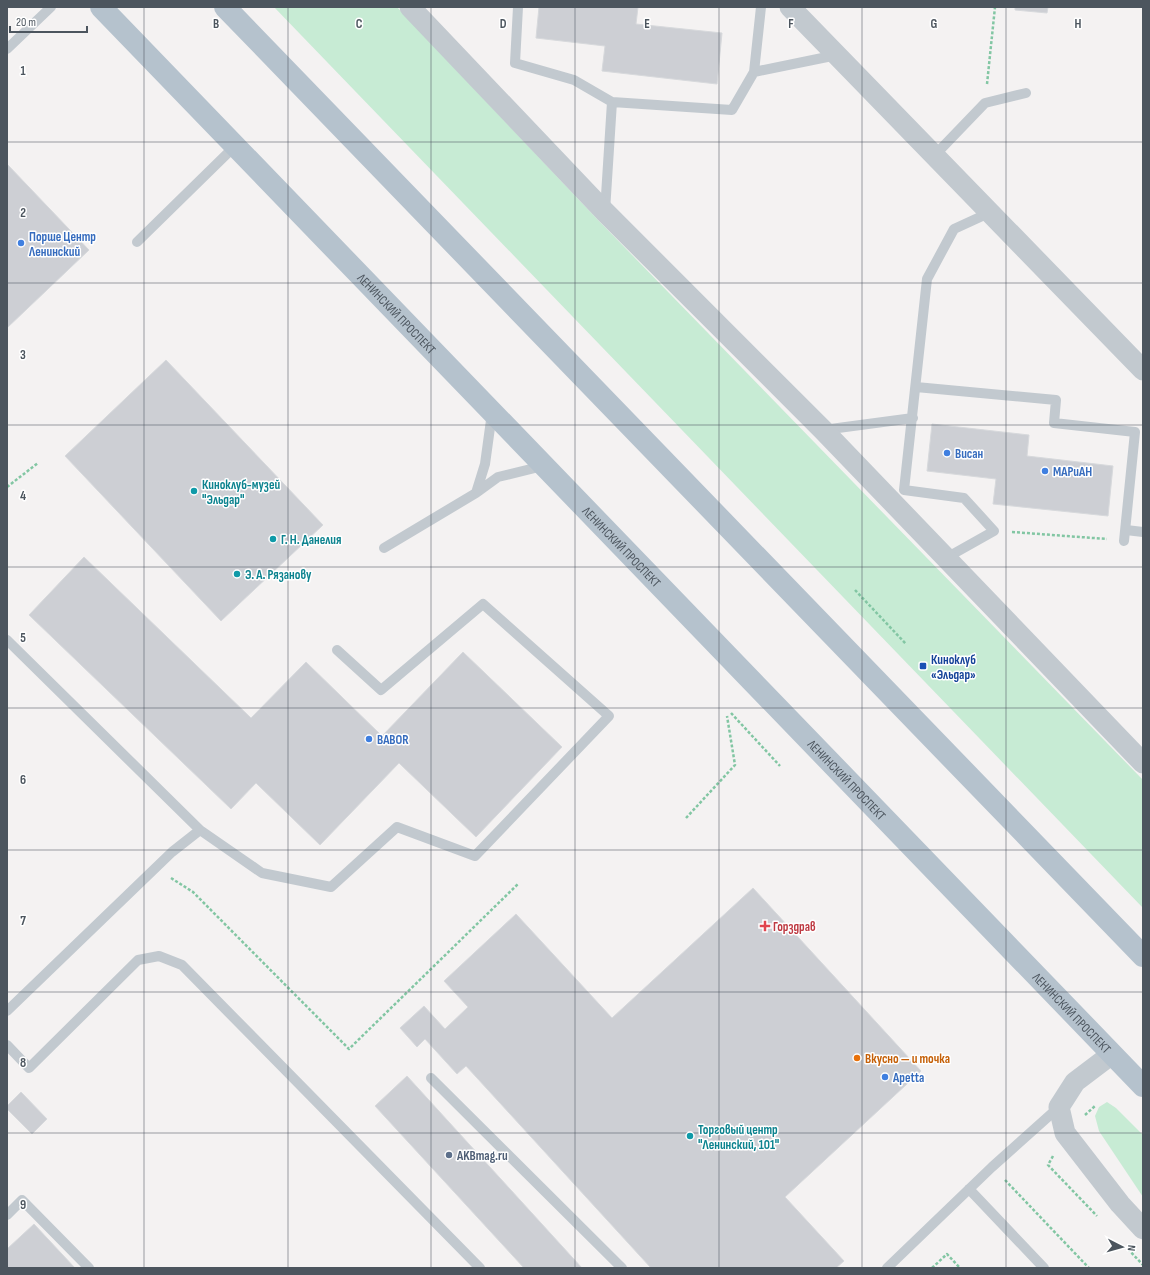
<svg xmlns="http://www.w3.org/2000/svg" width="1150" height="1275" font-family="'Sofia Sans Condensed',sans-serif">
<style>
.green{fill:#c7ebd4}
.building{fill:#cdcfd4;stroke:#d7d9dc}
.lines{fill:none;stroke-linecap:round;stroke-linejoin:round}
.path{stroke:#82c6a3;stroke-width:2.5;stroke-dasharray:3 2;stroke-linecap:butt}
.lane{stroke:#c2c9cf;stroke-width:10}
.street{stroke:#c2c9cf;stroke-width:21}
.primary{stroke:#b5c2cd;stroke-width:22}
.grid{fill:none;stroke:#4c555e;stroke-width:1;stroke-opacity:0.55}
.shop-dot{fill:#3f7fe0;stroke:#fff;stroke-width:1.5}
.culture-dot{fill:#0f9aa8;stroke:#fff;stroke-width:1.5}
.transit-dot{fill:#1a4fb4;stroke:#fff;stroke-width:1.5}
.health-dot{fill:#e0444e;stroke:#fff;stroke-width:1.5}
.food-dot{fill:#e8710a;stroke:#fff;stroke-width:1.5}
.service-dot{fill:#5c6f8a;stroke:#fff;stroke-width:1.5}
.labels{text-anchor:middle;stroke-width:3;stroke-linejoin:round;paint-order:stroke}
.shop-label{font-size:13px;font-weight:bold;fill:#366cbe;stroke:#fff;text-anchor:start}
.street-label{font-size:13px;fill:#4c555e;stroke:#fff}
.culture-label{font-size:13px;font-weight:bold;fill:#0d838f;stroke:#fff;text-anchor:start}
.transit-label{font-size:13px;font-weight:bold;fill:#164399;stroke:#fff;text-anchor:start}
.health-label{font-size:13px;font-weight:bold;fill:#be3a42;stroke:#fff;text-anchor:start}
.food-label{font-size:13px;font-weight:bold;fill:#c56008;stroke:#fff;text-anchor:start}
.service-label{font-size:13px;font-weight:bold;fill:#4e5e75;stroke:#fff;text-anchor:start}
.grid-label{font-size:13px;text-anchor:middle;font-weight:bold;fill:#4c555e;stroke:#fff;stroke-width:3;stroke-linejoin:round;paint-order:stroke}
</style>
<rect width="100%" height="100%" fill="#f4f2f2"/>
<path class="green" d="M274,7H397L598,220L1143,780V908Z
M1107,1102L1116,1108L1143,1135V1197L1099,1131L1095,1116L1099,1107Z"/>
<path class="building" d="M539,7H638L636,24L722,33L717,84L602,71L605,46L536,38Z
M1015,7H1048L1047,13L1015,10Z
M7,164L89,250L7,328Z
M166,360L323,525L221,621L65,456Z
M932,424L1029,435L1027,456L1113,466L1108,516L993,504L996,479L927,471Z
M84,557L251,718L306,662L382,736L463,652L562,747L476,837L399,763L320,845L256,783L231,809L29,615Z
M753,888L921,1071L785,1197L844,1261L836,1268H651L466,1066L457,1074L425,1039L417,1047L400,1028L424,1006L445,1029L468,1007L444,981L516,914L612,1018Z
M407,1076L582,1268H524L375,1106Z
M21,1092L47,1119L32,1134L7,1109V1106Z
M34,1224L75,1268H7V1249Z"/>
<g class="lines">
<path class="path" d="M987,84L995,7
M7,487L38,463
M1012,532L1107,539
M855,590L906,644
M731,713L780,766
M686,818L735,765L727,716
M171,878L193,892L349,1049L518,884
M1085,1115L1095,1106
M1053,1156L1048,1165L1097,1216
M1005,1180L1089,1268
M1128,1249L1143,1265
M932,1268L947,1254L960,1268"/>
<path class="lane" d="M518,7L515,63L574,80L612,102L732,110L754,72L761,7
M7,49L51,7
M754,72L837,55
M935,155L985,103L1026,93
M605,211L612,102
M137,242L234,147
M916,387L1056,400L1054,423L1135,432L1124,541
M823,430L913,418
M476,493L498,477L543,466
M1126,530L1143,532
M384,548L476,493L485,464L492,413
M946,558L994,531L964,498L904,490L927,279L954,229L991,212
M7,640L200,830L172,852L7,1011
M200,830L262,873L331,887L397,827L475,856L609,716L483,604L381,690L337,650
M7,1045L29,1068L138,960L159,956L182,965L480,1268
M431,1078L622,1268
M969,1189L1044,1268
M7,1215L22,1200L89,1268
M887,1268L992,1167L1059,1107"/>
<path class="street" d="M410,7L605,212L823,430L1143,763
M790,7L1143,370
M1112,1054L1075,1082L1059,1107L1065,1133L1120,1204L1143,1229"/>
<g class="primary">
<path id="s1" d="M101,7L1143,1086"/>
<path d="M225,7L1143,956"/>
</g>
</g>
<path class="grid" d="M144,7V1268M288,7V1268M431,7V1268M575,7V1268M719,7V1268M862,7V1268M1006,7V1268M7,142H1143M7,283H1143M7,425H1143M7,567H1143M7,708H1143M7,850H1143M7,992H1143M7,1133H1143"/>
<g class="shop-dot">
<circle cx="21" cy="243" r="4"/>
<circle cx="947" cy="453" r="4"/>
<circle cx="1045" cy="471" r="4"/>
<circle cx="369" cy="739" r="4"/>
<circle cx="885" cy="1077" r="4"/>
</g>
<g class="culture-dot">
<circle cx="194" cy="491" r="4"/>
<circle cx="273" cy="539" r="4"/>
<circle cx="237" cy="574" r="4"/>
<circle cx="690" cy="1136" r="4"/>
</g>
<rect class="transit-dot" x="919" y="662" width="8" height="8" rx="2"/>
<path class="health-dot" d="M763 920h4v4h4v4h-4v4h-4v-4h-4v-4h4z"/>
<circle class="food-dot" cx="857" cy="1058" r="4"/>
<circle class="service-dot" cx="449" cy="1155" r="4"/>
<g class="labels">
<g class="shop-label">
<text x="29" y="241">Порше Центр<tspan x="29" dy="15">Ленинский</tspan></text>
<text x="955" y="458">Висан</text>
<text x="1053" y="476">МАРиАН</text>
<text x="377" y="744">BABOR</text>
<text x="893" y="1082">Apetta</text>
</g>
<g class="street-label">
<text dy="5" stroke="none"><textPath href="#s1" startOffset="426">ЛЕНИНСКИЙ ПРОСПЕКТ</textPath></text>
<text dy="5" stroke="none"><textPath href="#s1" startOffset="750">ЛЕНИНСКИЙ ПРОСПЕКТ</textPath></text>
<text dy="5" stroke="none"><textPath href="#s1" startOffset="1074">ЛЕНИНСКИЙ ПРОСПЕКТ</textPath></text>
<text dy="5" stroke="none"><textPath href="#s1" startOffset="1398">ЛЕНИНСКИЙ ПРОСПЕКТ</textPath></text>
</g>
<g class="culture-label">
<text x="202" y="489">Киноклуб-музей<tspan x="202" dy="15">"Эльдар"</tspan></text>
<text x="281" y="544">Г. Н. Данелия</text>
<text x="245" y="579">Э. А. Рязанову</text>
<text x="698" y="1134">Торговый центр<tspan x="698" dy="15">"Ленинский, 101"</tspan></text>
</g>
<g class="transit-label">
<text x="931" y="664">Киноклуб<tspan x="931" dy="15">«Эльдар»</tspan></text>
</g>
<g class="health-label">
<text x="773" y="931">Горздрав</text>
</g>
<g class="food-label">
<text x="865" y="1063">Вкусно — и точка</text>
</g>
<g class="service-label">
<text x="457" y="1160">AKBmag.ru</text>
</g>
</g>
<g class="grid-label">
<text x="216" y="28">B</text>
<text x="359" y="28">C</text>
<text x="503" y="28">D</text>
<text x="647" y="28">E</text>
<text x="791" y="28">F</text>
<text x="934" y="28">G</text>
<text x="1078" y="28">H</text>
<text x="23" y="75">1</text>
<text x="23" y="217">2</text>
<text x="23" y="359">3</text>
<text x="23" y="500">4</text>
<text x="23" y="642">5</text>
<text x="23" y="784">6</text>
<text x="23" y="925">7</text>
<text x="23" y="1067">8</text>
<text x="23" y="1209">9</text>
</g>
<rect width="1150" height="1275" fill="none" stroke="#4c555e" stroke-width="16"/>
<g transform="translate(1122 1247) rotate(96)" stroke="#ffffff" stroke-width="3" paint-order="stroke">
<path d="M0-3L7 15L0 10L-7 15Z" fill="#4c555e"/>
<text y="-6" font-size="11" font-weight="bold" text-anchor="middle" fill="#4c555e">N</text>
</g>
<path d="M10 26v6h77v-6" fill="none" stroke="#4c555e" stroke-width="2"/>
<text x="16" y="26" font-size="12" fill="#4c555e" stroke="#ffffff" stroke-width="3" paint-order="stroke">20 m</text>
</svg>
